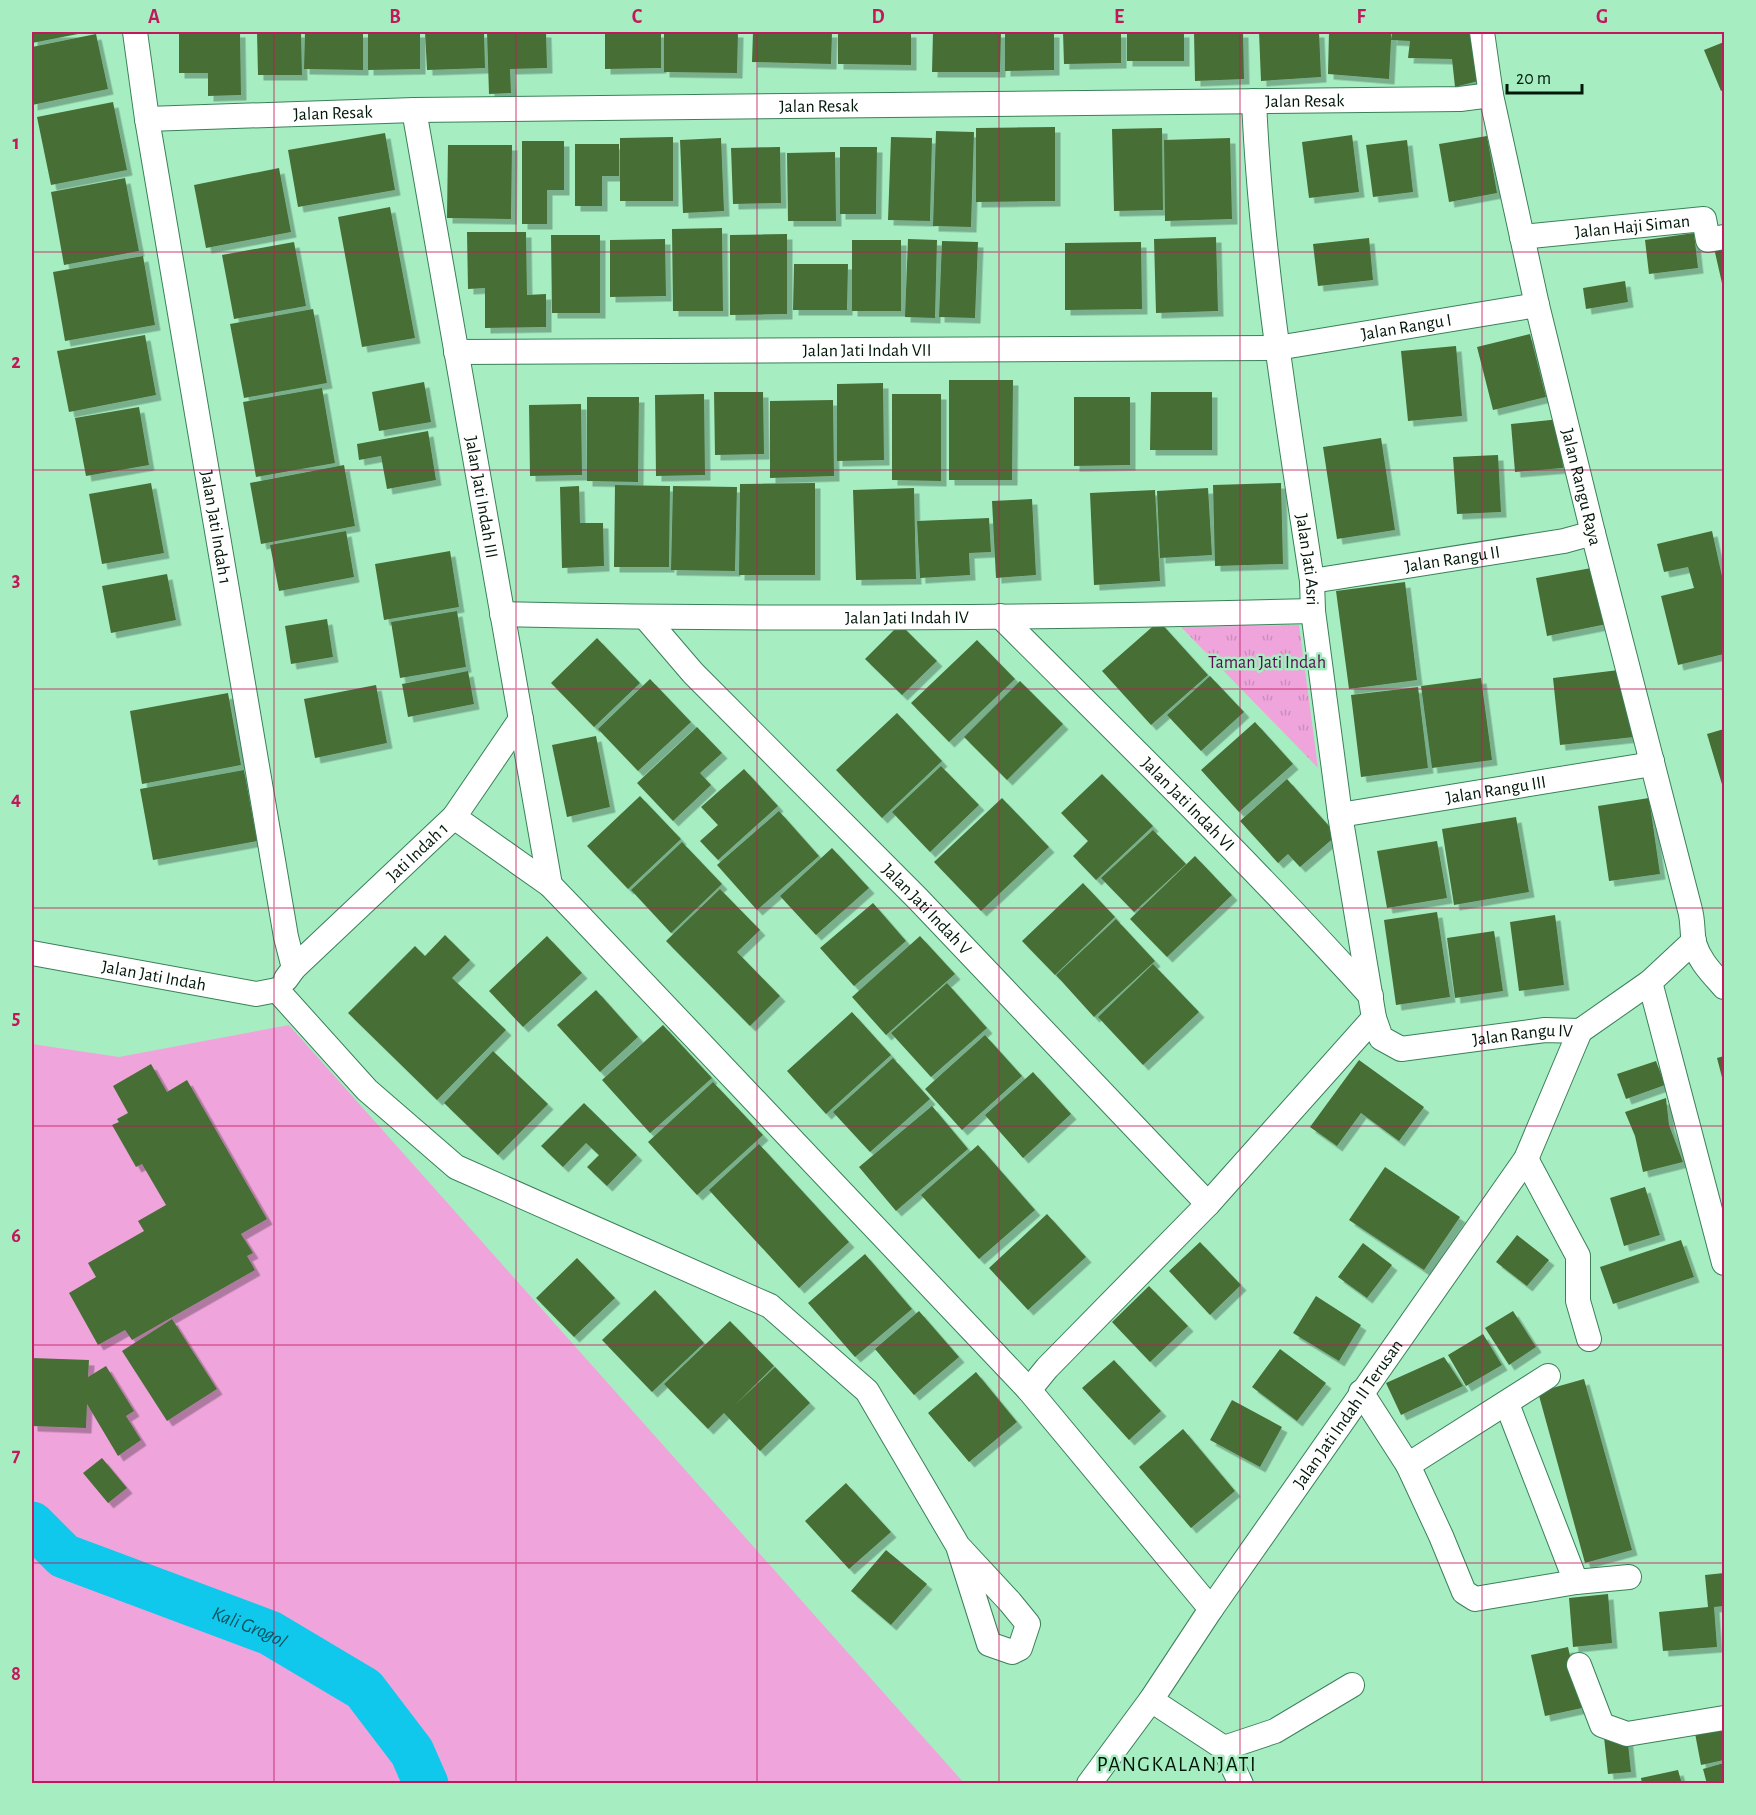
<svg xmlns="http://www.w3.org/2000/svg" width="1756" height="1815" font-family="'Alegreya Sans',sans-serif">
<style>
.grass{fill:#efa5db}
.park{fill:url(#park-tufts)}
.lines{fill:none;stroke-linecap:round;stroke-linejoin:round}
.river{stroke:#0fc8eb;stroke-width:45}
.building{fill:#476e36;filter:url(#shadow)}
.minor-casing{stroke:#3a8059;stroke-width:26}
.minor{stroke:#fff;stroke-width:24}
.grid{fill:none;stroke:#c2185b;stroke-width:1.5;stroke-opacity:0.55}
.labels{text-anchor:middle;stroke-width:5;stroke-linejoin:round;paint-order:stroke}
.street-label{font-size:18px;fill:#001709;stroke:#a6eec2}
.park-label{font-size:18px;fill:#5b0b4d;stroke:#a6eec2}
.water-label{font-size:20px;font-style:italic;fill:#0d505f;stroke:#a6eec2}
.quarter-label{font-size:21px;letter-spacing:1.5px;fill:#001709;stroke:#a6eec2}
.neatline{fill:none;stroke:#c2185b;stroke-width:2}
.grid-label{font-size:20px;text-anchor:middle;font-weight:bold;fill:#c2185b}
</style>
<defs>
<pattern id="park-tufts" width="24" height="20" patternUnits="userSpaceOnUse" patternTransform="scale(1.5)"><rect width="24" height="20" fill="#efa5db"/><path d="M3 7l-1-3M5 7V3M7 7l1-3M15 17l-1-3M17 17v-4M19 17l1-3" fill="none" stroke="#cb8dbb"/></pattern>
<filter id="shadow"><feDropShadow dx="5.5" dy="5.5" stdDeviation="0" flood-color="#0004"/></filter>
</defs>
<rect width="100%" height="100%" fill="#a6eec2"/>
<path class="grass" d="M289,1025L964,1783H32V1044L119,1057Z"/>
<path class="park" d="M1299,625L1318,768L1181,627Z"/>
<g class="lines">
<path class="river" id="s1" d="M32,1524L64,1556L270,1633L364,1689L412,1752L426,1784"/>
</g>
<path class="building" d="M32,32H83V33L32,43Z
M179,32H240L241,95L208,96V73H179Z
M257,32H301L302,75H258Z
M305,32H363V70L304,69Z
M368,32H420V69L368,70Z
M425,32H484L485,68L427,70Z
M487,32H546L547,68L510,69L511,93L489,94Z
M605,32H661V68L605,69Z
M664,32H738L737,73L664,72Z
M753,32H832L831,64L752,62Z
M838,32H911V65L838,64Z
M933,32H1001L1000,72H932Z
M1005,32H1054V70L1005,71Z
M1063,32H1121V63L1064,64Z
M1127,32H1184V61H1127Z
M1194,32H1243L1244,79L1195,81Z
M1259,32H1319L1321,77L1261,81Z
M1329,32H1391V40L1392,32H1473L1482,80L1455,87L1452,59L1408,58L1410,41L1391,40L1389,79L1328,74Z
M96,34L108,89L32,105V47Z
M1724,42V89L1721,91L1704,50Z
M113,102L127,170L51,185L37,117Z
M1055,127V201L976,202V128Z
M1162,128L1163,210L1114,211L1112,129Z
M936,131L974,132L971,227L933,226Z
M385,133L395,190L298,207L288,150Z
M1352,135L1359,192L1309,198L1302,142Z
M1487,136L1497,193L1449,202L1439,144Z
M673,137V201H620V138Z
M891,137L932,138L930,221L888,220Z
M721,138L724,211L683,213L680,140Z
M1230,138L1232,219L1165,221L1164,140Z
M1407,140L1413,192L1373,197L1366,145Z
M522,141H564V190H547V224H522Z
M575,144H619V176H602V206H575Z
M448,145H512L511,219L447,218Z
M780,147L781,203L733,204L731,148Z
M840,147H877L876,214H840Z
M835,152L836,221H788L787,153Z
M279,168L291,232L206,248L194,185Z
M125,178L139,251L64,265L51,192Z
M390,207L415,338L362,347L338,217Z
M722,228L723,311H673L672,229Z
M467,232H526L527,295L546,294V327L485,328V288L468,289Z
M1694,233L1698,268L1649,274L1645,240Z
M787,234V314L730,315V235Z
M551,235H600V313H552Z
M1216,237L1218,311L1156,313L1154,239Z
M1369,238L1373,280L1318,286L1313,244Z
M665,239L666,296L610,297V240Z
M908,239L937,240L935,318L905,317Z
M852,240H901V311H852Z
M942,241L978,242L975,318L939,317Z
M294,242L306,306L234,319L222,255Z
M1141,242L1142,309L1065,310V243Z
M1724,246V292L1714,248Z
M143,256L155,325L65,341L53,272Z
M794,264H848L847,310H793Z
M1625,281L1628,302L1586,309L1583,288Z
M313,309L327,383L244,398L230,324Z
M1530,334L1546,397L1493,410L1477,347Z
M145,335L156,395L69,412L57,351Z
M1456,346L1462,416L1408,421L1401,351Z
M949,380H1013L1012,480H949Z
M424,382L431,422L379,431L372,392Z
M883,383L884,460L837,461V384Z
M322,388L335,463L256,477L243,402Z
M714,392H763L764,454L715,455Z
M1151,392H1212V450H1150Z
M704,394L705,475L656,476L655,395Z
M892,394H941V481L892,480Z
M587,397H639L638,482L587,481Z
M1074,397H1130V465L1074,466Z
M833,400L834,476L770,478V401Z
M581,404L582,475L530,476L529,405Z
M139,407L149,465L86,476L75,418Z
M1560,419L1563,468L1515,472L1511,424Z
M428,431L436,480L387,489L381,456L359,460L357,444Z
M1381,438L1395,530L1337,539L1323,447Z
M1498,455L1501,512L1457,514L1453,457Z
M344,465L355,526L261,544L250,483Z
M151,483L164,553L102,564L89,494Z
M815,483V575H739L740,484Z
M1281,483L1283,564L1215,566L1213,485Z
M615,485L670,486L669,567H614Z
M579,486L580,523H603L604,566L562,568L560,487Z
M673,486L737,487L735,571L671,570Z
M914,488L916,579L856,580L853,490Z
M1208,488L1212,555L1160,558L1157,491Z
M1155,490L1160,581L1094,585L1090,493Z
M1032,499L1036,575L996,578L992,501Z
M989,518L991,552L969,553L970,575L920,578L917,521Z
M346,531L354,577L279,591L270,545Z
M1712,531L1724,585V654L1678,665L1661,596L1694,588L1688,567L1664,572L1657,544Z
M450,551L459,607L384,620L375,564Z
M1597,567L1607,624L1547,636L1536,578Z
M167,574L176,620L111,633L102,586Z
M1405,582L1417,680L1349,689L1336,591Z
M457,611L466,667L400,678L391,622Z
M327,619L333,657L291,664L285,626Z
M1159,621L1208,675L1151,725L1102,671Z
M900,624L937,661L902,695L865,659Z
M597,638L640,683L594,727L551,683Z
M977,640L1015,679L949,742L911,703Z
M1627,669L1634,737L1560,745L1553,678Z
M468,671L474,704L408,717L402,684Z
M1210,676L1244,712L1201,751L1167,715Z
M1481,678L1492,760L1432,768L1421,686Z
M650,679L691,722L638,771L598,729Z
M1020,681L1063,724L1007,780L964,737Z
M376,685L387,743L315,758L304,699Z
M1418,687L1428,768L1361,777L1351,695Z
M228,693L241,765L142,784L130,711Z
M897,713L942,761L882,818L836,770Z
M1255,722L1293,764L1239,812L1201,770Z
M697,727L722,753L700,773L711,785L673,821L637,783Z
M1724,729V791L1707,734Z
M596,736L610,807L567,817L552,745Z
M941,766L979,805L930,852L892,812Z
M744,769L778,806L718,860L700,841L718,825L701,807Z
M244,770L257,841L153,860L140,789Z
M1102,774L1153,826L1096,880L1073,856L1088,841L1061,813Z
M1287,779L1337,835L1300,867L1288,854L1278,863L1240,821Z
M640,796L681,839L628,889L587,846Z
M1002,798L1049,847L981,911L934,862Z
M1649,798L1660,874L1609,881L1598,806Z
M779,811L819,856L757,910L717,865Z
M1516,817L1529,892L1454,905L1442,829Z
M1153,830L1186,864L1134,912L1101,878Z
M1437,841L1447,898L1387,908L1377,851Z
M682,842L722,884L671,933L631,890Z
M832,848L869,888L816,935L780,896Z
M1195,856L1232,895L1167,957L1130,919Z
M1083,883L1115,917L1055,975L1022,941Z
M720,889L760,930L737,952L780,996L750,1026L666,941Z
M873,903L906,941L854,986L820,948Z
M1437,912L1450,997L1396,1005L1384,920Z
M1555,915L1564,985L1519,991L1510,922Z
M1116,919L1155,961L1094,1017L1056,975Z
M1494,931L1503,991L1455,998L1447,938Z
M445,935L470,960L452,978L506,1030L437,1100L348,1013L415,946L425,956Z
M547,936L582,973L523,1027L489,991Z
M920,936L955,974L886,1035L852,997Z
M1153,964L1199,1012L1143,1065L1098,1017Z
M947,983L987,1028L931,1077L891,1033Z
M596,990L638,1037L600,1072L557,1025Z
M852,1012L891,1055L826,1114L787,1071Z
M663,1025L712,1078L650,1133L602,1080Z
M985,1035L1022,1076L962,1130L925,1089Z
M493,1051L548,1104L498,1155L444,1103Z
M1724,1056V1085L1717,1058Z
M893,1058L930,1099L870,1152L833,1112Z
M1359,1060L1424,1107L1399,1141L1361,1113L1337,1146L1310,1127Z
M1656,1061L1665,1085L1626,1099L1617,1074Z
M151,1064L167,1092L187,1080L267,1219L241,1234L253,1253L247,1256L255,1270L132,1340L125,1330L98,1345L69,1293L96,1277L88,1263L144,1231L138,1221L166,1205L142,1164L136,1167L112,1125L119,1122L117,1119L128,1113L113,1086Z
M1033,1072L1071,1114L1023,1158L985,1115Z
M713,1082L763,1135L697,1195L648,1142Z
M1666,1098L1669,1125L1683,1162L1643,1172L1635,1136L1625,1112Z
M584,1103L637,1155L607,1186L587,1167L599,1155L586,1143L563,1167L541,1146Z
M932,1106L968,1149L896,1211L859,1167Z
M759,1144L849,1242L799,1288L709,1190Z
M978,1145L1035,1210L979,1259L921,1195Z
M1385,1167L1460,1217L1424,1270L1349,1220Z
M1645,1187L1660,1235L1624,1246L1610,1198Z
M1047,1214L1086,1257L1028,1310L989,1268Z
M1517,1235L1549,1260L1527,1286L1496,1262Z
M1681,1240L1694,1277L1613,1304L1600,1267Z
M1200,1242L1241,1285L1210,1315L1169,1271Z
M1363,1243L1392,1265L1367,1298L1338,1277Z
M865,1254L912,1309L855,1357L808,1303Z
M577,1258L615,1298L574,1337L536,1298Z
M1149,1286L1188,1326L1150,1362L1112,1322Z
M655,1290L704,1343L652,1392L602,1340Z
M1316,1296L1361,1325L1339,1361L1293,1333Z
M919,1311L959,1357L914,1395L875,1349Z
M1513,1311L1536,1347L1509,1365L1485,1328Z
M172,1319L217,1389L167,1421L122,1351Z
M730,1321L774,1366L735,1405L775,1367L810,1403L760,1451L724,1413L708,1429L664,1384Z
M1483,1334L1502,1365L1466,1386L1448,1355Z
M1280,1349L1326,1383L1297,1421L1252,1387Z
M1444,1357L1463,1386L1401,1415L1386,1383Z
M32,1358L89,1360L88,1377L106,1366L134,1411L126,1416L141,1440L118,1456L87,1404L86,1428L32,1426Z
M1114,1360L1161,1411L1129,1440L1082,1388Z
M976,1372L1017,1422L969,1462L928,1413Z
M1584,1379L1632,1550L1585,1563L1538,1392Z
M1232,1400L1282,1427L1260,1467L1210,1440Z
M1183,1429L1235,1491L1191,1528L1139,1467Z
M102,1458L127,1488L108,1503L83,1473Z
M846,1483L891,1532L849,1569L805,1521Z
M886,1550L927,1584L891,1625L851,1591Z
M1724,1573V1606L1714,1607L1717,1647L1663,1651L1659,1612L1708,1607L1705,1575Z
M1608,1594L1612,1643L1573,1647L1569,1598Z
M1568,1647L1582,1708L1545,1716L1531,1655Z
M1724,1722V1760L1701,1765L1694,1728Z
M1627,1734L1631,1772L1608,1774L1604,1737Z
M1724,1763V1784H1707L1703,1769Z
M1678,1770L1682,1784H1642L1641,1778Z"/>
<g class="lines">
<defs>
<g id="minor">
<path id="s2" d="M135,32L147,119L286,937L294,968"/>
<path id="s3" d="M1482,32L1491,95L1537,305L1593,533L1690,910C1693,920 1692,933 1694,943C1700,962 1712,973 1724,987"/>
<path id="s4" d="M1254,101C1261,262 1288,422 1312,581L1313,611L1340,815L1374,1018L1381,1038L1401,1049L1545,1030L1580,1031L1650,982L1694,941"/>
<path id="s5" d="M414,110L550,885"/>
<path id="s6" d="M147,119L414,110L1460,99L1491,95"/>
<path id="s7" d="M1522,237L1704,219L1708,240L1724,237"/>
<path id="s8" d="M456,352L1277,348L1537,305"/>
<path id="s9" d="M1312,581L1564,541L1593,533"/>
<path id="s10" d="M502,614C772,620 1043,618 1313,611"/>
<path id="s11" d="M1000,616C1125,741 1252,864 1371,996"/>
<path id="s12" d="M645,617L693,673L918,899L1208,1204"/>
<path id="s13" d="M1340,815L1640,766L1652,761"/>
<path d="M454,817L550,885L577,913L1029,1390L1211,1609"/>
<path id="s14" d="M32,953L256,994L277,990"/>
<path id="s15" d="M286,979L294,968L454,817L521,719"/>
<path d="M1650,982L1724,1263"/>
<path d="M277,990L367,1090L456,1167L770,1306L867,1391L958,1546L1010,1602L1028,1624L1020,1648L1012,1652L989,1644L958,1546"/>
<path d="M1526,1159L1578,1256V1301L1589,1339"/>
<path d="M1029,1390L1047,1368L1208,1204L1374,1018"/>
<path d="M1361,1392L1408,1465L1441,1536L1464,1592L1475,1599L1576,1582L1629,1577"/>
<path d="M1507,1404L1576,1582"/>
<path d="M1408,1465L1548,1376"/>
<path d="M1579,1665L1602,1725L1627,1734L1724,1718"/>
<path d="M1151,1700L1224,1748L1241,1784"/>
<path d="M1224,1748L1275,1731L1352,1685"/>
<path id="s16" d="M1089,1784L1151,1700L1211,1609L1526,1159L1580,1031"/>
</g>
</defs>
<use href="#minor" class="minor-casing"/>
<use href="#minor" class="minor"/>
</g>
<path class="grid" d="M274,32V1784M516,32V1784M757,32V1784M999,32V1784M1240,32V1784M1482,32V1784M32,252H1724M32,470H1724M32,689H1724M32,908H1724M32,1126H1724M32,1345H1724M32,1563H1724"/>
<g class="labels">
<g class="street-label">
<text dy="6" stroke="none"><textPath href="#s6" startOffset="1158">Jalan Resak</textPath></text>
<text dy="6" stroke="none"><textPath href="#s6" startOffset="672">Jalan Resak</textPath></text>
<text dy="6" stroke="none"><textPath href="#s6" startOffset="186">Jalan Resak</textPath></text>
<text dy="6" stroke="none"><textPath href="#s7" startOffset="111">Jalan Haji Siman</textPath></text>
<text dy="6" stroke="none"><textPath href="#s8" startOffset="952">Jalan Rangu I</textPath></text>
<text dy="6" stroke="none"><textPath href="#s8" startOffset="411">Jalan Jati Indah VII</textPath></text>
<text dy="6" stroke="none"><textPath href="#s3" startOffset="466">Jalan Rangu Raya</textPath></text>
<text dy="6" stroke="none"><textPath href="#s5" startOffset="393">Jalan Jati Indah III</textPath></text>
<text dy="6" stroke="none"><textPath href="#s2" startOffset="502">Jalan Jati Indah 1</textPath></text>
<text dy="6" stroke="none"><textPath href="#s9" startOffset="142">Jalan Rangu II</textPath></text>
<text dy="6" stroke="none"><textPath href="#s4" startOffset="462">Jalan Jati Asri</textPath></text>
<text dy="6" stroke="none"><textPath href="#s10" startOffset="405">Jalan Jati Indah IV</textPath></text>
<text dy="6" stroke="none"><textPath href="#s13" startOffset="158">Jalan Rangu III</textPath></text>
<text dy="6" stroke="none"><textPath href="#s11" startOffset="266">Jalan Jati Indah VI</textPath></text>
<text dy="6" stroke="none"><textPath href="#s15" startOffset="183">Jati Indah 1</textPath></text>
<text dy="6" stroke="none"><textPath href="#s12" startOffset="406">Jalan Jati Indah V</textPath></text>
<text dy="6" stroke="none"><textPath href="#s14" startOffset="124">Jalan Jati Indah</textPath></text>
<text dy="6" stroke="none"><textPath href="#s4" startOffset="1092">Jalan Rangu IV</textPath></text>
<text dy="6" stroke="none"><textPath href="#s16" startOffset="452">Jalan Jati Indah II Terusan</textPath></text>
</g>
<g class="park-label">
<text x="1267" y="668">Taman Jati Indah</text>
</g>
<g class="water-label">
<text dy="7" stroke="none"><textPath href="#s1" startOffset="244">Kali Grogol</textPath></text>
</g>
<g class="quarter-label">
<text x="1177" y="1771">PANGKALANJATI</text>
</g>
</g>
<rect width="1756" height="1815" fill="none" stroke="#a6eec2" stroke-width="66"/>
<path d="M1507 84v9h75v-9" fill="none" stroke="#001709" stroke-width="3"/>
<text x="1516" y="84" font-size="18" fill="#001709" stroke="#a6eec2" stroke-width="4.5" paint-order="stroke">20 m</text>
<rect x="33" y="33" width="1690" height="1749" class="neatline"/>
<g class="grid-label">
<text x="154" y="23">A</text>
<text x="395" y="23">B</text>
<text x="637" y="23">C</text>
<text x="878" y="23">D</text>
<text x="1119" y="23">E</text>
<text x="1361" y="23">F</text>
<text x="1602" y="23">G</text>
<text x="16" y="149">1</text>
<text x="16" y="368">2</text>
<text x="16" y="586">3</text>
<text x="16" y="805">4</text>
<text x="16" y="1024">5</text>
<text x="16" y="1242">6</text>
<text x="16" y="1461">7</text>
<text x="16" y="1680">8</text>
</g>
</svg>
